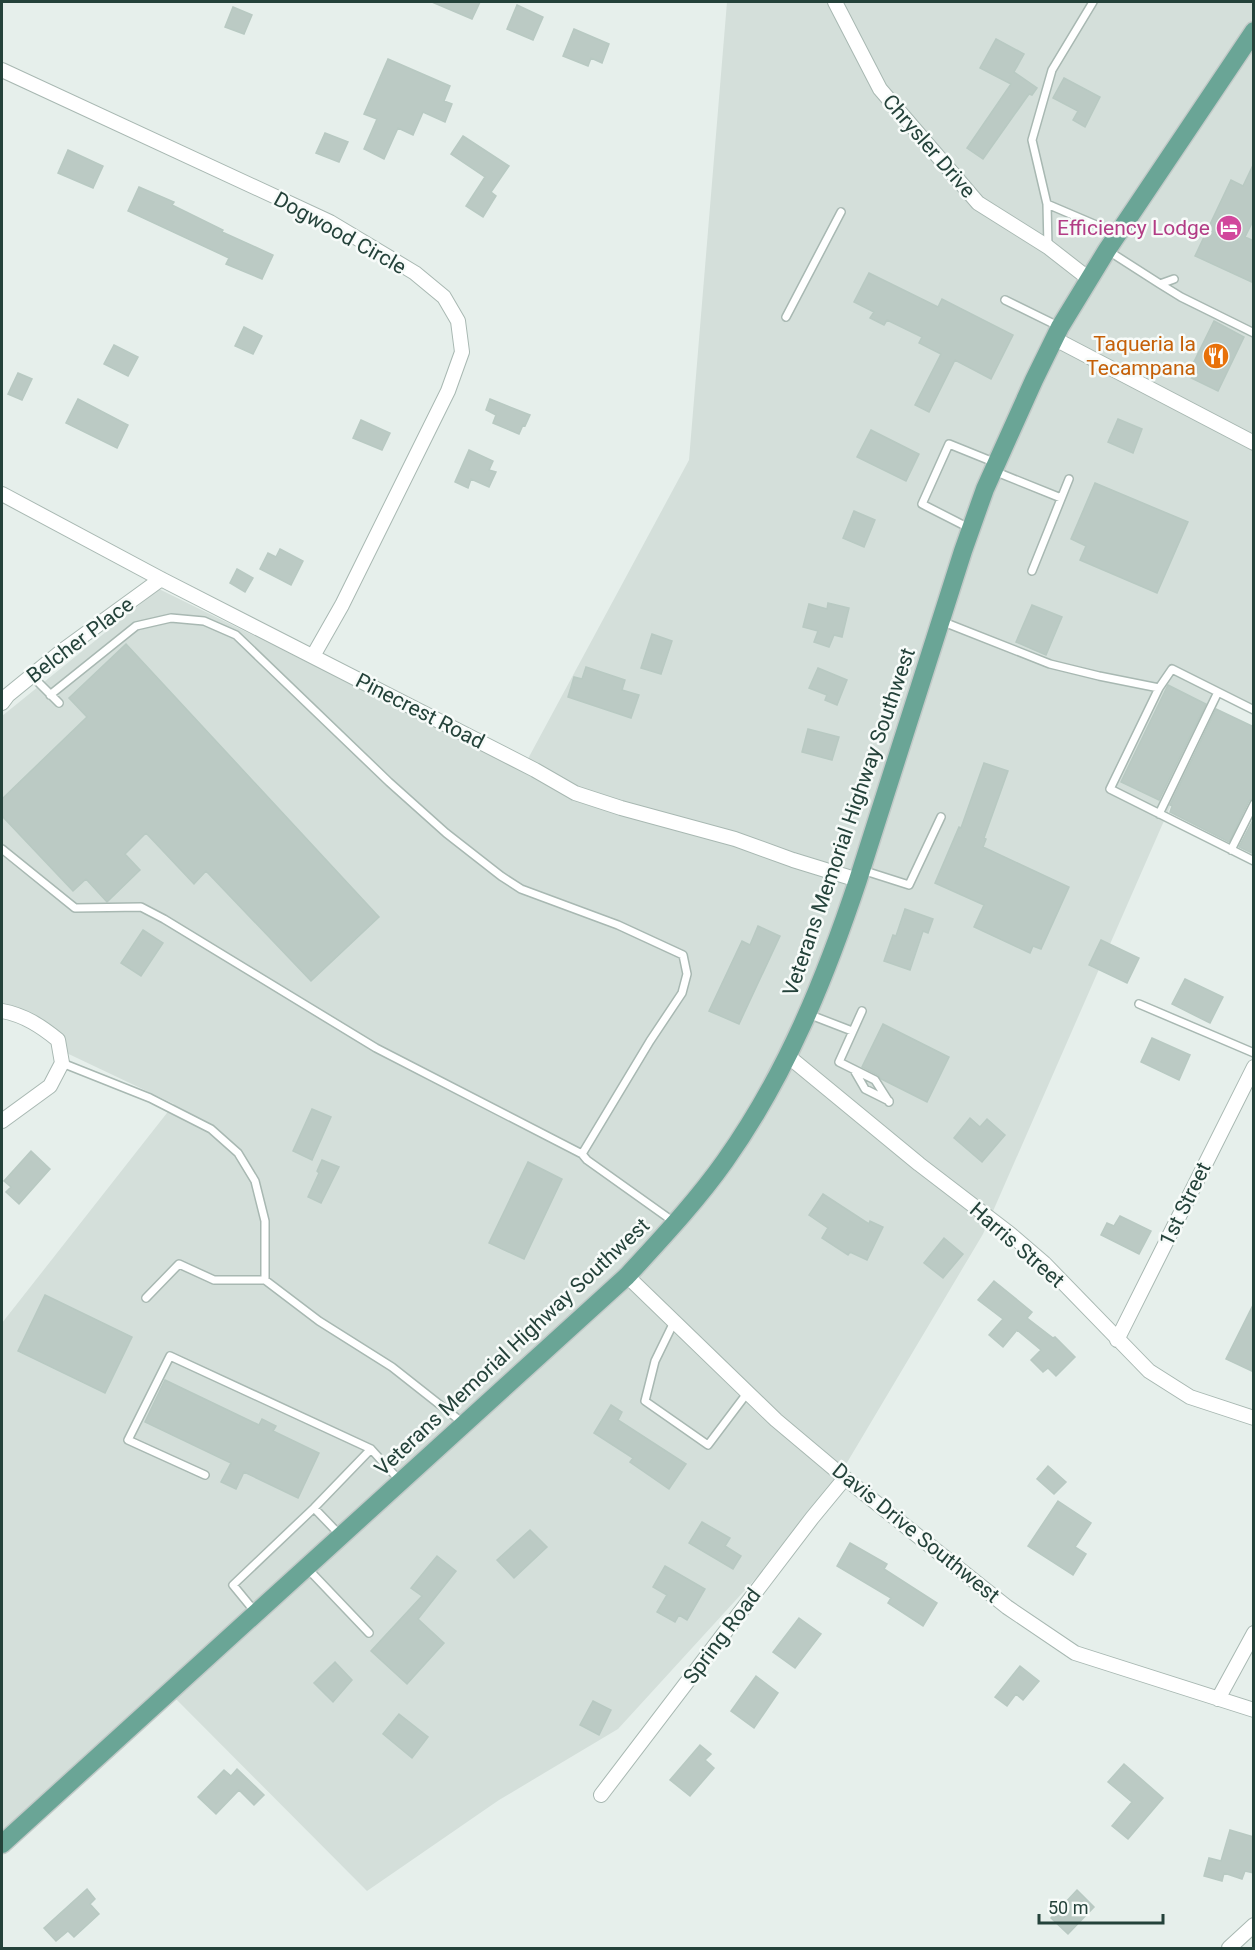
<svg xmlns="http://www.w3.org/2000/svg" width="1255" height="1950" font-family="Roboto,sans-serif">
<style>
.built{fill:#d4dfda}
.building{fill:#bbcac4;stroke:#b8c9c2;stroke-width:1.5}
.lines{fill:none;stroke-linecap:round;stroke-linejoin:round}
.service-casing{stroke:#a8b8b2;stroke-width:10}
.minor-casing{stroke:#a8b8b2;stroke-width:16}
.primary-casing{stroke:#c2cac8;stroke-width:21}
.service{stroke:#fff;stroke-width:7}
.minor{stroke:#fff;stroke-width:14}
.primary{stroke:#6aa596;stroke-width:18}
.labels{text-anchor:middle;stroke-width:5;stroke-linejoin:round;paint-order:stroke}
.street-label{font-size:21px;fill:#24423a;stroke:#f7fbf9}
.hotel-label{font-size:21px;fill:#b23c85;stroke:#f7fbf9;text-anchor:end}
.food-label{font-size:21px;fill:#c56008;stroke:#f7fbf9;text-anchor:end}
</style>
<rect width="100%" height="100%" fill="#e6efeb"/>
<path class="built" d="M727,2H1253V707L1220,693L983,1234L820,1508L618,1729L499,1800L367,1891L169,1692L2,1852V1323L174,1104L56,1048L21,1020L2,1019V716L159,589L523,768L689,460Z"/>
<path class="building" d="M432,2H480L472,19Z
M517,5L543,17L533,40L507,29Z
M233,7L252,15L244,34L225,27Z
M574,29L609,44L602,63L591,58L588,66L563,56Z
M996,39L1024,54L1014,72L1037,88L1032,95L1029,94L983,159L967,148L1011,84L980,68Z
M388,59L450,86L444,101L452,104L445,122L423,112L413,135L398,128L384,159L364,149L377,119L364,114Z
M1064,78L1100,97L1085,127L1073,120L1078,111L1053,98Z
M325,133L348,142L339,162L316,153Z
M463,136L509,166L491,192L496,196L483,217L466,206L485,177L451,154Z
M68,150L103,166L93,188L58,173Z
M1254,163V219L1245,237L1254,241V283L1195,256L1231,180L1243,186Z
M139,187L174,202L172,205L223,230L222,232L273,255L262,279L226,264L229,258L128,211Z
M869,273L938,307L942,299L1013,335L991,379L955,360L929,412L915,405L941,354L919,343L922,337L887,320L884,325L870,318L874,312L854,302Z
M1214,321L1244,337L1218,391L1187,376Z
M244,327L262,336L253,354L235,346Z
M114,345L138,357L128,376L104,364Z
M18,373L32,379L22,400L8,394Z
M78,399L128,425L117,448L66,423Z
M490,399L530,415L525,426L523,425L519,434L493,423L496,415L486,410Z
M1118,419L1142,429L1133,453L1108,442Z
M361,420L390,433L382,450L353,438Z
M871,430L919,454L906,481L857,457Z
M469,450L493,461L489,470L496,472L489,487L471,479L468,488L455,482Z
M1095,483L1188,522L1157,593L1080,560L1086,546L1071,539Z
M854,511L875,520L864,547L843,538Z
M280,549L303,561L291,585L260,569L268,553L276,557Z
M237,569L253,578L245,592L230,583Z
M828,603L849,608L842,637L834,635L829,647L814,642L818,631L803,627L809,604L827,609Z
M1032,605L1062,617L1046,655L1016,642Z
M652,634L672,641L661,674L641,668Z
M126,644L379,917L311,981L206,871L194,884L146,833L125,854L140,870L107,902L86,879L73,891L2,816V799L87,717L69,698Z
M586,667L625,680L622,690L639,695L631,718L568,697L574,677L582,679Z
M818,668L847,680L837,705L825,700L827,695L809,688Z
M1168,685L1206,704L1159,800L1121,782Z
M1216,709L1254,727V798L1249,801L1229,842L1170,812L1172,806L1170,805Z
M808,729L839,737L832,760L802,752Z
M984,763L1008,771L984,838L986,839L983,847L1069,887L1041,949L1033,946L1030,953L974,927L984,905L935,883L959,827L961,828Z
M1254,818V854L1239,847Z
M905,909L933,919L928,933L923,931L910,970L884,961L893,935L896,936Z
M758,926L780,936L739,1024L709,1011L742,941L750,945Z
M143,930L163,943L141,976L121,963Z
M1101,940L1139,958L1127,983L1089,965Z
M1185,979L1223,997L1210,1023L1172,1004Z
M883,1024L949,1057L927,1102L881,1079L878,1075L862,1067Z
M1152,1038L1190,1055L1179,1080L1141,1062Z
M312,1109L331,1117L312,1160L293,1151Z
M970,1118L980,1127L987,1119L1005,1135L982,1162L954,1138Z
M31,1151L50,1169L19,1204L6,1192L11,1187L4,1181Z
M322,1160L339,1167L321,1203L308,1197L319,1173L317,1171Z
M528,1162L562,1179L524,1259L489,1243Z
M823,1194L869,1224L870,1221L883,1227L867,1260L850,1252L848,1255L822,1238L828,1228L809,1215Z
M1120,1216L1151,1231L1139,1254L1101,1235L1107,1223L1114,1226Z
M944,1238L963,1254L943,1278L924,1263Z
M994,1281L1032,1312L1027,1318L1053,1338L1055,1337L1075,1357L1056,1376L1048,1368L1043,1372L1031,1360L1041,1350L1017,1330L1003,1347L989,1335L1003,1319L978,1300Z
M45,1295L132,1337L105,1393L18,1351Z
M1254,1303V1372L1226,1359Z
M165,1380L259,1425L262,1419L276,1426L273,1431L319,1453L298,1498L244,1472L236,1489L221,1482L231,1463L145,1422Z
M611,1405L622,1412L618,1420L686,1464L669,1489L630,1462L633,1458L594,1433Z
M1048,1466L1066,1482L1054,1494L1037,1479Z
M1058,1501L1091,1523L1075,1547L1086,1554L1073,1575L1028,1546Z
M702,1522L730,1538L725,1546L741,1556L733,1569L689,1543Z
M530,1530L547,1547L514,1578L497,1560Z
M850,1543L887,1564L884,1569L937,1603L923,1626L888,1603L891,1598L837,1566Z
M437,1556L456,1571L418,1619L444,1643L407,1684L371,1651L422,1596L411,1588Z
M665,1566L705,1589L687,1620L679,1615L675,1622L657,1612L667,1595L653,1587Z
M799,1618L821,1634L795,1668L773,1652Z
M335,1662L352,1680L333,1702L314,1683Z
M1020,1666L1039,1681L1023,1700L1016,1694L1007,1706L995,1697Z
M756,1676L778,1693L754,1728L731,1711Z
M593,1701L611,1710L599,1735L580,1725Z
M399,1714L428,1737L412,1758L383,1734Z
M700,1745L711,1754L705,1760L714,1768L690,1796L670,1780Z
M1124,1764L1163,1798L1128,1839L1112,1826L1132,1802L1108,1782Z
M237,1769L264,1795L254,1805L239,1790L216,1814L198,1797L224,1770L231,1776Z
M1230,1830L1254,1837V1873L1245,1871L1242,1879L1224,1873L1222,1881L1204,1876L1209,1858L1221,1861Z
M87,1889L95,1899L90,1904L99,1914L74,1937L68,1931L56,1941L44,1928Z
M1077,1890L1094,1907L1068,1934L1051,1918Z"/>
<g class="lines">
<defs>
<path id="service" d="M1093,2L1052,70L1032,140L1047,204L1115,233
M1047,204L1048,247
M1107,250L1160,284L1174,279
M1160,284L1181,297L1254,333
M1005,300L1058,326
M786,317L841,212
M994,471L1061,498
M971,529L922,504L949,444L996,463
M1032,571L1069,479
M941,621L1050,664L1099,676L1159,688
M32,676L59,703
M50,695L136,626L171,618L204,621L236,635L389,782L446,833L501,876L521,889L618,925L683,955L687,974L682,993L650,1041L582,1154L587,1160L674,1222
M1254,710L1172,669L1159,688L1110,789L1254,861
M1159,814L1218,692
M2,849L75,908L141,907L164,919L376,1048L582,1154
M1231,850L1254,804
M862,870L909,885L941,817
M1139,1004L1254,1053
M862,1011L839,1062L875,1080L889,1102
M808,1014L852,1031
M62,1063L150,1098L211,1129L238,1153L255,1181L265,1221V1280
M854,1070L865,1089L889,1101
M146,1298L179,1264L214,1280H265L319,1321L392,1367L463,1423
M674,1322L655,1361L645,1401L708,1445L748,1392
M205,1475L128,1440L170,1356L371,1449L400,1481
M314,1508L339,1534
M308,1569L369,1633
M256,1613L233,1585L314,1508L371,1449"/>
<path id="minor" d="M835,2L880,89L978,203L1048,247L1089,279
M2,70L330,222L415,273L444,297L458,321L462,352L448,391L342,605L313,656
M1055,339L1254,443
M2,494L161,579L535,770L575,793L621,808L735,839L793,860L858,880
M2,703L8,695L62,651L161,579
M2,1011C24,1015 41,1026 58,1040L62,1063L50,1086L2,1121
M789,1055L794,1061L919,1164L1009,1233L1044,1263L1149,1371L1190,1397L1254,1418
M627,1276L776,1420L845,1478L1007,1607L1075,1653L1254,1710
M1117,1340L1254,1067
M1218,1699L1254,1633
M601,1795L812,1518L845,1478
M1229,1948L1254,1925"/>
<path id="primary" d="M2,1844L627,1276C661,1239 696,1202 725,1161C786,1075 825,979 858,880L963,551L985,489L1034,380L1060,327L1107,250L1254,31"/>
</defs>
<use href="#service" class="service-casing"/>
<use href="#minor" class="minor-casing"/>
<use href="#primary" class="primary-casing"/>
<use href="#service" class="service"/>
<use href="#minor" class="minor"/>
<use href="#primary" class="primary"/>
</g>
<defs>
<symbol id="hotel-disc" viewBox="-11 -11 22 22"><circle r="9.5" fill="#d1479c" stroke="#f7fbf9"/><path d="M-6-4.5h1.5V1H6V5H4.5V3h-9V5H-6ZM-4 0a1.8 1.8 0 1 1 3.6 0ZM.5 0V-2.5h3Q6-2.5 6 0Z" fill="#fff"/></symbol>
<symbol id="restaurant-disc" viewBox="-11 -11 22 22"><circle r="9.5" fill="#e8710a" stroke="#f7fbf9"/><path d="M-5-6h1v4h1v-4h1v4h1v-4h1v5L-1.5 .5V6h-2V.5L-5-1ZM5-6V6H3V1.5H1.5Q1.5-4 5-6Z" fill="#fff"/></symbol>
</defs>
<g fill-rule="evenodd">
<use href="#hotel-disc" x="1214" y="213" width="30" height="30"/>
<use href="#restaurant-disc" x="1201" y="341" width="30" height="30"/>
</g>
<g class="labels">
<g class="street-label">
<text transform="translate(929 146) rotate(49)" y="7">Chrysler Drive</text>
<text transform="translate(340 233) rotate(29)" y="7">Dogwood Circle</text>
<text transform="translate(80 640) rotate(-37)" y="7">Belcher Place</text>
<text transform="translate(420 711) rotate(27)" y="7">Pinecrest Road</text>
<text transform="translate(849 822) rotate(-71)" y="7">Veterans Memorial Highway Southwest</text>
<text transform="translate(1185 1204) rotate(-64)" y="7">1st Street</text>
<text transform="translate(1017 1245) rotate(41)" y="7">Harris Street</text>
<text transform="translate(512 1347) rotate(-43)" y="7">Veterans Memorial Highway Southwest</text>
<text transform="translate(916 1533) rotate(39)" y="7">Davis Drive Southwest</text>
<text transform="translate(722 1636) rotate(-53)" y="7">Spring Road</text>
</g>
<g class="hotel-label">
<text x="1210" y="235">Efficiency Lodge</text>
</g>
<g class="food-label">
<text x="1196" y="351">Taqueria la<tspan x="1196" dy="24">Tecampana</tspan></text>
</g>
</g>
<rect width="1255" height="1950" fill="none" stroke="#24423a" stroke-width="6"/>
<path d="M1039 1914v9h124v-9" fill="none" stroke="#24423a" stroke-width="3"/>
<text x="1048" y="1914" font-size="18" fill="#24423a" stroke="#f7fbf9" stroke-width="4.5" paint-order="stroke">50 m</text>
</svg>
